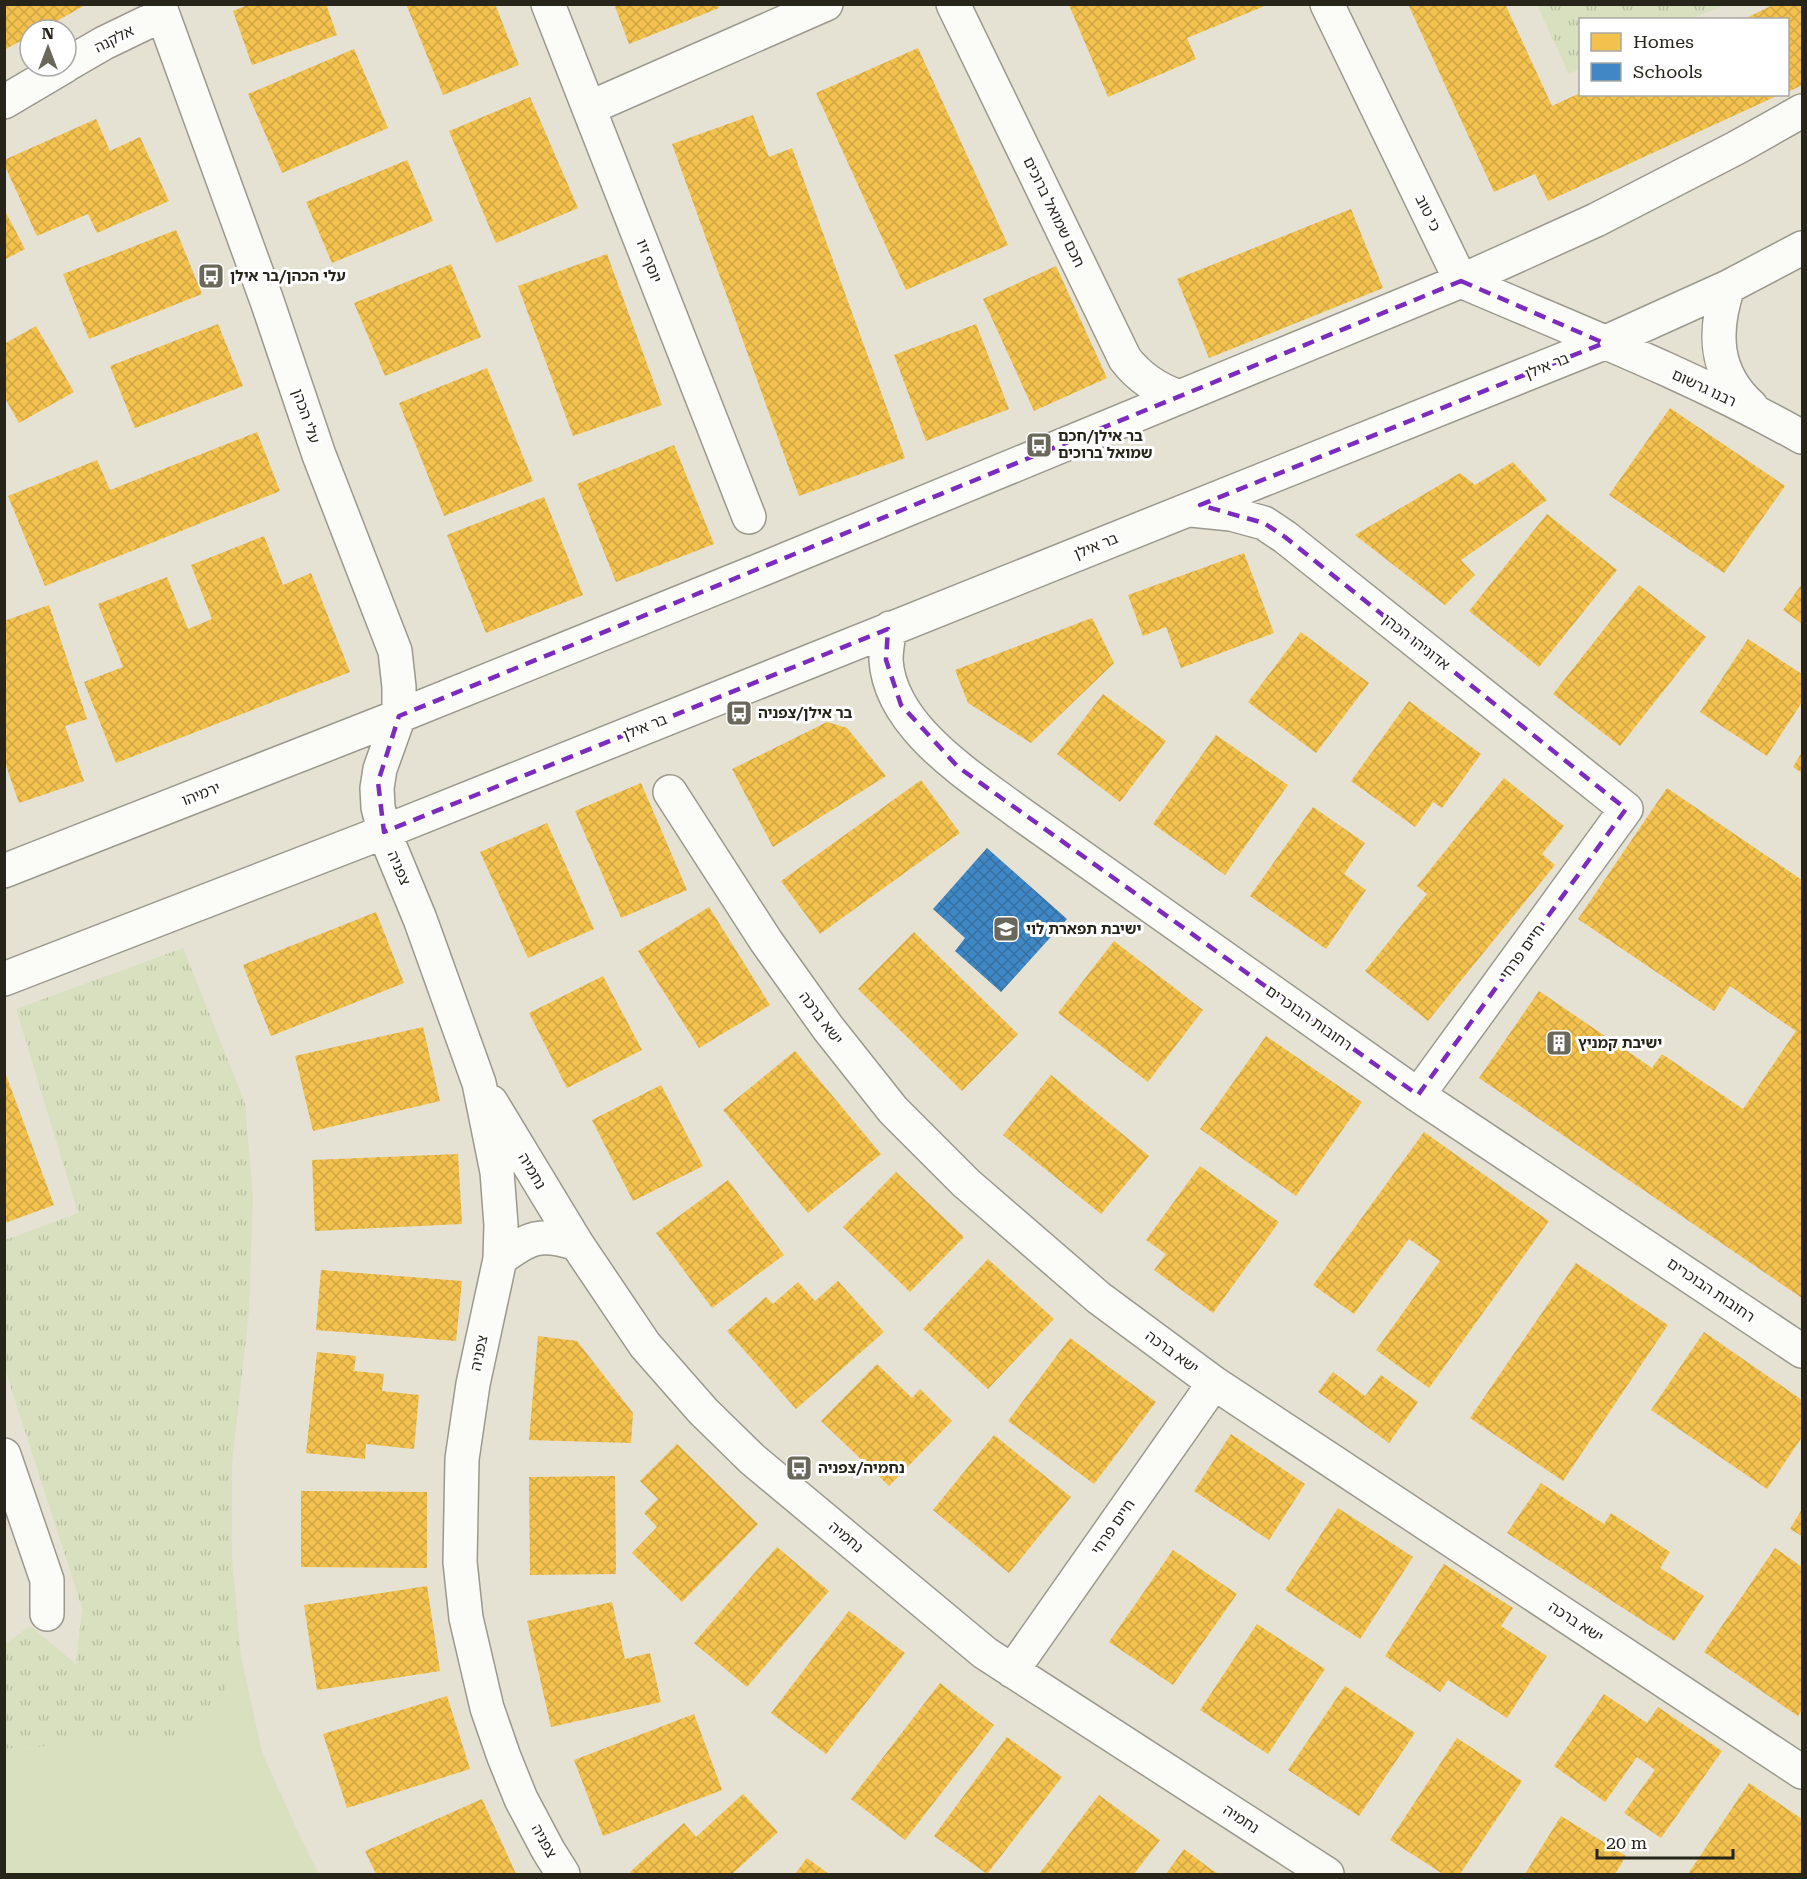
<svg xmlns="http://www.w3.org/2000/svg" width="1807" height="1879" font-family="'Roboto Serif','Noto Sans Hebrew',serif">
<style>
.green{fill:#d9e0bf}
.park{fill:url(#park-tufts)}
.homes{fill:url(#homes-cross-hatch)}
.schools{fill:url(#schools-cross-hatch)}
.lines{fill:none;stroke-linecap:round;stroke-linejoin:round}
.minor-casing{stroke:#9b998d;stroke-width:36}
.minor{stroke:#fbfbf8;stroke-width:33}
.marked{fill:none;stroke:#7b2cbf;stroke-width:4.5;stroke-dasharray:12 8;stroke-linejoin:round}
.labels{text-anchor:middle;stroke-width:6;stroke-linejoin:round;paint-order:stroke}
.street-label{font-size:15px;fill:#27251a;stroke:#fff}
.poi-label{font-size:15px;font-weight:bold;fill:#27251a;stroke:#fff;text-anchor:start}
</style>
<defs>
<pattern id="park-tufts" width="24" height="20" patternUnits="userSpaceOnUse" patternTransform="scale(1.5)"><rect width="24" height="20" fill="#d9e0bf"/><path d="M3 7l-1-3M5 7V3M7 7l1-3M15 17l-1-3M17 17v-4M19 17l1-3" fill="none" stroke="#bac0a4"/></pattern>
<pattern id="homes-cross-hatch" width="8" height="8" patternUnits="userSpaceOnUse" patternTransform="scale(1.5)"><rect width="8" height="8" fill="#f2c14e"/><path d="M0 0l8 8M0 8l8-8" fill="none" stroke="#d0a644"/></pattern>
<pattern id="schools-cross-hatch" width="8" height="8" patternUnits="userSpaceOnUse" patternTransform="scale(1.5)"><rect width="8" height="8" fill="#3f88c5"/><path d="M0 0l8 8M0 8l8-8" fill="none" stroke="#356f9f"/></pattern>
</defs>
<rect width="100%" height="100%" fill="#e5e2d3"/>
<path class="green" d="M241,1657L262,1752L297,1830L319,1874H5V1749L173,1738L216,1710Z"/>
<path class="park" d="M1537,5H1725L1691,19L1580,20V69L1569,74Z
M183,948L245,1103L253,1198L249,1311L232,1464V1557L241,1657L216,1710L173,1738L5,1749V1644L30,1626L76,1664L82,1608L5,1369V1240L78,1213L16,1009Z"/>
<path class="homes" d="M4,4H87L41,30H30V36L4,50Z
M250,4H326L337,35L252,65L233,11Z
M406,4H495L519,65L443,95Z
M614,4H718L719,8L629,44Z
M1408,4H1505L1552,106L1580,93L1781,94L1548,201L1535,174L1494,192Z
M1775,4H1802V85L1788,92V20H1742Z
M1069,5H1267L1187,38L1196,59L1108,97Z
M918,48L1008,245L906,290L816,93Z
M354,49L388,128L282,173L248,94Z
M530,97L578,208L496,243L449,131Z
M753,115L769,157L792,148L905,458L799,496L672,144Z
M96,119L110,151L140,137L169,201L97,233L88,214L37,236L4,164V160Z
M407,160L433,221L332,263L306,202Z
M4,209L25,249L4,260Z
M1351,209L1383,288L1209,358L1177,279Z
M176,230L202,294L89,339L63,274Z
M607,254L662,405L573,436L518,286Z
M451,264L481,337L385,376L354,303Z
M1056,266L1107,378L1034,411L983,299Z
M218,324L243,386L135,428L110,366Z
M976,324L1009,409L926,441L894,355Z
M36,326L74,392L19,423L6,400L4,401V344Z
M487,368L533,481L444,516L399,403Z
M1670,408L1785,486L1724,573L1609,495Z
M257,432L280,491L45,586L8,496L97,460L110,490Z
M674,445L714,544L616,582L577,484Z
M1513,462L1547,500L1461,560L1475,575L1445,605L1355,535L1460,473L1475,485Z
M544,497L583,595L486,633L447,535Z
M1547,514L1617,570L1539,667L1469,611Z
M264,536L283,585L311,573L350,672L116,763L84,682L123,667L98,604L167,577L188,629L212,619L191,565Z
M1244,553L1274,633L1181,668L1166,627L1143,636L1128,595Z
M1802,584V624L1783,610Z
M1639,585L1706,637L1620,746L1553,694Z
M49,605L87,719L65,726L84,781L19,803L4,760V621Z
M1092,618L1114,663L1031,743L968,703L955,670Z
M1301,632L1369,683L1316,753L1248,702Z
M1748,639L1802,674V702L1767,756L1700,712Z
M1103,694L1166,741L1120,802L1057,754Z
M1409,701L1481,754L1442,808L1433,802L1415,827L1351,781Z
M827,722L847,728L886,776L773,847L732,769Z
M1216,735L1288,785L1225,875L1153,824Z
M1802,752V773L1793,767Z
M1504,778L1564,826L1542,854L1555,865L1428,1021L1365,971L1427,894L1417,886Z
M921,780L960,833L820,934L781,881Z
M641,783L687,890L621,918L575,811Z
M1667,788L1802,880V1298L1479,1078L1539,991L1652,1068L1662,1054L1743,1109L1796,1031L1730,986L1714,1011L1578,919Z
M1313,807L1365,843L1344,874L1366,890L1326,949L1250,896Z
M547,823L594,929L528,958L480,852Z
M709,907L770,1005L699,1048L638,951Z
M376,912L404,983L271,1036L243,965Z
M914,932L1018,1034L962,1091L858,989Z
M1114,941L1203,1010L1148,1082L1058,1013Z
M603,976L642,1050L567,1088L529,1013Z
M423,1027L440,1101L313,1131L295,1056Z
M1266,1036L1362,1102L1296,1196L1200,1129Z
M795,1051L881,1154L808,1213L723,1110Z
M5,1072L54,1205L5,1223Z
M1051,1075L1149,1156L1101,1214L1003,1135Z
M661,1085L703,1166L633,1201L592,1120Z
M1424,1132L1549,1221L1429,1388L1376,1350L1440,1261L1409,1239L1354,1314L1313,1285Z
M458,1154L462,1224L315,1231L312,1160Z
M1200,1166L1279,1222L1213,1313L1154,1270L1166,1254L1146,1240Z
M896,1172L964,1237L910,1292L843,1227Z
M728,1180L784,1255L712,1308L656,1233Z
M988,1259L1054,1319L988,1389L923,1329Z
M1576,1263L1668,1325L1563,1481L1470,1418Z
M321,1270L462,1281L456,1341L316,1330Z
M838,1281L884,1332L796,1409L727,1331L766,1297L773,1304L798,1282L815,1301Z
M1704,1332L1802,1400V1437L1767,1489L1651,1410Z
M538,1336L577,1341L633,1413L631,1443L529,1440Z
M1070,1338L1156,1402L1094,1484L1008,1421Z
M317,1352L356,1356L354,1371L384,1374L382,1391L419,1395L414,1449L366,1444L365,1459L306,1453Z
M877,1364L912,1398L920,1389L952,1421L889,1486L821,1421Z
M1333,1372L1365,1396L1381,1375L1418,1402L1389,1443L1318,1392Z
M1231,1434L1305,1484L1269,1540L1194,1491Z
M994,1435L1071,1497L1009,1573L933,1510Z
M677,1444L758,1524L682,1602L632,1553L657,1527L644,1513L658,1499L640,1481Z
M615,1476L616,1574L530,1575L529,1477Z
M1541,1483L1604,1524L1611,1513L1670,1552L1660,1568L1704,1596L1674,1641L1507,1533Z
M301,1491L427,1492V1568L301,1567Z
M1338,1508L1413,1557L1360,1639L1285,1590Z
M1802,1509V1536L1790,1529Z
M777,1547L829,1591L747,1687L694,1643Z
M1775,1548L1802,1567V1710L1798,1716L1704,1652Z
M1173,1550L1237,1594L1173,1685L1109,1642Z
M1444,1564L1513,1608L1501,1626L1547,1656L1507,1718L1448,1680L1440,1692L1385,1656Z
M427,1586L440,1671L317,1690L304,1605Z
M612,1602L625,1659L650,1653L661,1702L551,1727L527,1621Z
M849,1611L905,1653L826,1754L771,1713Z
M1257,1624L1325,1669L1268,1754L1200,1710Z
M940,1683L994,1725L905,1840L851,1799Z
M1345,1686L1415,1733L1359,1816L1288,1770Z
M1604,1694L1647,1723L1658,1707L1722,1751L1661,1838L1624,1813L1655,1770L1637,1757L1605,1802L1554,1766Z
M447,1696L470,1769L347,1808L323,1734Z
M694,1714L722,1790L603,1836L574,1760Z
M1007,1737L1062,1777L987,1874L934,1836Z
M1457,1738L1522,1781L1460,1874H1443L1390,1840Z
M1749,1783L1802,1819V1874H1688Z
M743,1794L778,1832L732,1874H633L630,1872L684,1823L696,1837Z
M1099,1795L1160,1840L1134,1874H1039Z
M482,1799L516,1874H376L365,1851Z
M1561,1816L1626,1856L1615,1874H1525Z
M1184,1849L1212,1870L1219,1874H1166Z
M807,1858L829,1874H795Z"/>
<path class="schools" d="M987,848L1067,919L1001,992L955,951L965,938L933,909Z"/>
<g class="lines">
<defs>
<path id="minor" d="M159,4L267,301L319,455L395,651L399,687V716L380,769L377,788L378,807L384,832L420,919L479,1083L497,1172L501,1225L500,1259L473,1384L462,1459L460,1562L466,1618L487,1708L504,1757L521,1799L548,1850L563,1874
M548,4L749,517
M953,4L1125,359C1139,377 1158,390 1180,397
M1327,4L1461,281C1575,330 1693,376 1802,437
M66,65L104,43L162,15
M4,102L65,66
M589,108L826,4
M1728,287C1713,332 1714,373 1751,406
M1191,510L1231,514L1264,523L1285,537L1626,809L1418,1095
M890,628C888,639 886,649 886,660C890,727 970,776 1018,812L1418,1095L1802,1351
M670,792L766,941L828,1028L893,1110L966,1183L1099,1298L1214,1383L1802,1772
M4,871L399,716L770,566L1461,281L1596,220L1736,148L1802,111
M4,979L384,832L1604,343L1728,287L1802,248
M491,1102L577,1244L645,1345L703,1411L752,1459L985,1653L1327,1874
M500,1259C530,1237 540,1232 577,1244
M4,1455L47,1580V1614
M1012,1671L1214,1383"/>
</defs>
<use href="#minor" class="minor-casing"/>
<use href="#minor" class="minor"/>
</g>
<path class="marked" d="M1461,281L1604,343L1200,505L1264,523L1285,537L1626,809L1418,1095L958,767L901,705L886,660L888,629L384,832L378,782L399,716Z"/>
<defs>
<symbol id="bus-square" viewBox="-11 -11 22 22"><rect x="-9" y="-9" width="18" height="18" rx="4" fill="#6a675b" stroke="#fff"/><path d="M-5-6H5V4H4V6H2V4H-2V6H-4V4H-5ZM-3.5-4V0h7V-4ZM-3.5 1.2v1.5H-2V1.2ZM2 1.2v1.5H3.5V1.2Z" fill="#fff"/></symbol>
<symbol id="university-square" viewBox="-11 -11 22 22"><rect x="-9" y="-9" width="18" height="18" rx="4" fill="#6a675b" stroke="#fff"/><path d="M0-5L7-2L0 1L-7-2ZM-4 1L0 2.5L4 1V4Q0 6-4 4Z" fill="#fff"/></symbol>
<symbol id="building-square" viewBox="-11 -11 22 22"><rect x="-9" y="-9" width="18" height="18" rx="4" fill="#6a675b" stroke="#fff"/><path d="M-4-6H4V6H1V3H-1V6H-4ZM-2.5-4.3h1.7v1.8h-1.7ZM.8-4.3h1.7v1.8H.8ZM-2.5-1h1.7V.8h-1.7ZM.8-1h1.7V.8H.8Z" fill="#fff"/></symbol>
</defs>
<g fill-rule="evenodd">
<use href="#bus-square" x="196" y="261" width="30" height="30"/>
<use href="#bus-square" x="1024" y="430" width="30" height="30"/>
<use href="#bus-square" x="724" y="698" width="30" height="30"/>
<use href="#university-square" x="991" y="914" width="30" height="30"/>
<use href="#building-square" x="1544" y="1028" width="30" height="30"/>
<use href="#bus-square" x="784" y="1453" width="30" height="30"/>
</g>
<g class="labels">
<g class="street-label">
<text transform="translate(114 39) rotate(-27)" y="5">אלקנה</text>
<text transform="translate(1054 212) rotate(64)" y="5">חכם שמואל ברוכים</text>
<text transform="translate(1428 213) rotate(64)" y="5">כי טוב</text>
<text transform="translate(649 261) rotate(69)" y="5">יוסף זיו</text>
<text transform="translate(1547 366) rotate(-22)" y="5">בר אילן</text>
<text transform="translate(1704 388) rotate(25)" y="5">רבנו גרשום</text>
<text transform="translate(306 416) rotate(71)" y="5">עלי הכהן</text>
<text transform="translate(1096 546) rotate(-22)" y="5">בר אילן</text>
<text transform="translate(1416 642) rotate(38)" y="5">אדוניהו הכהן</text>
<text transform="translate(645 727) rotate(-22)" y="5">בר אילן</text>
<text transform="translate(201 794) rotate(-21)" y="5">ירמיהו</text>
<text transform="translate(399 868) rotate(67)" y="5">צפניה</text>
<text transform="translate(1522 952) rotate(-54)" y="5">חיים פרחי</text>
<text transform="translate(821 1018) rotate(53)" y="5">ישא ברכה</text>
<text transform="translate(1309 1018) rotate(35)" y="5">רחובות הבוכרים</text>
<text transform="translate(532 1171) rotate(59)" y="5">נחמיה</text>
<text transform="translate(1711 1290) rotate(34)" y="5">רחובות הבוכרים</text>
<text transform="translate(1172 1352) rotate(36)" y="5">ישא ברכה</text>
<text transform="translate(479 1353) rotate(-78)" y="5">צפניה</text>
<text transform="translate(1113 1527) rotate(-55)" y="5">חיים פרחי</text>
<text transform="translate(846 1537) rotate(40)" y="5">נחמיה</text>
<text transform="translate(1576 1622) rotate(33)" y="5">ישא ברכה</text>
<text transform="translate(1241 1819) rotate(33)" y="5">נחמיה</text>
<text transform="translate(544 1841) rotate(61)" y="5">צפניה</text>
</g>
<g class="poi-label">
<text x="230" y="281">עלי הכהן/בר אילן</text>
<text x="1058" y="441">בר אילן/חכם<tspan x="1058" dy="17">שמואל ברוכים</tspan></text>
<text x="758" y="718">בר אילן/צפניה</text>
<text x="1026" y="934">ישיבת תפארת לוי</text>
<text x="1578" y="1048">ישיבת קמניץ</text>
<text x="818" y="1473">נחמיה/צפניה</text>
</g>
</g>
<rect width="1807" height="1879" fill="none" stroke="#27251a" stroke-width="12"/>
<rect x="1579" y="18" width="210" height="78" fill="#ffffff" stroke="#a9a8a3" stroke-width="1.5"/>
<rect x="1591" y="33" width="30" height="18" fill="#f2c14e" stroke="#a9a8a3" stroke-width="1.5"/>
<text x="1633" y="48" font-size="18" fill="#27251a">Homes</text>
<rect x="1591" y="63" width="30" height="18" fill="#3f88c5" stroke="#a9a8a3" stroke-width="1.5"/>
<text x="1633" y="78" font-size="18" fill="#27251a">Schools</text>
<g transform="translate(48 48)"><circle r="28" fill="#ffffff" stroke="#a9a8a3" stroke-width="1.5"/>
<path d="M0-4.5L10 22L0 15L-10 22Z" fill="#6a675b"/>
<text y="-9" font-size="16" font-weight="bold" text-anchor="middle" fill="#27251a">N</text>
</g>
<path d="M1597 1849v9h136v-9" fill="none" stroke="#27251a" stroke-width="3"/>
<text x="1606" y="1849" font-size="18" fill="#27251a" stroke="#ffffff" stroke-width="4.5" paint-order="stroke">20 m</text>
</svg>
